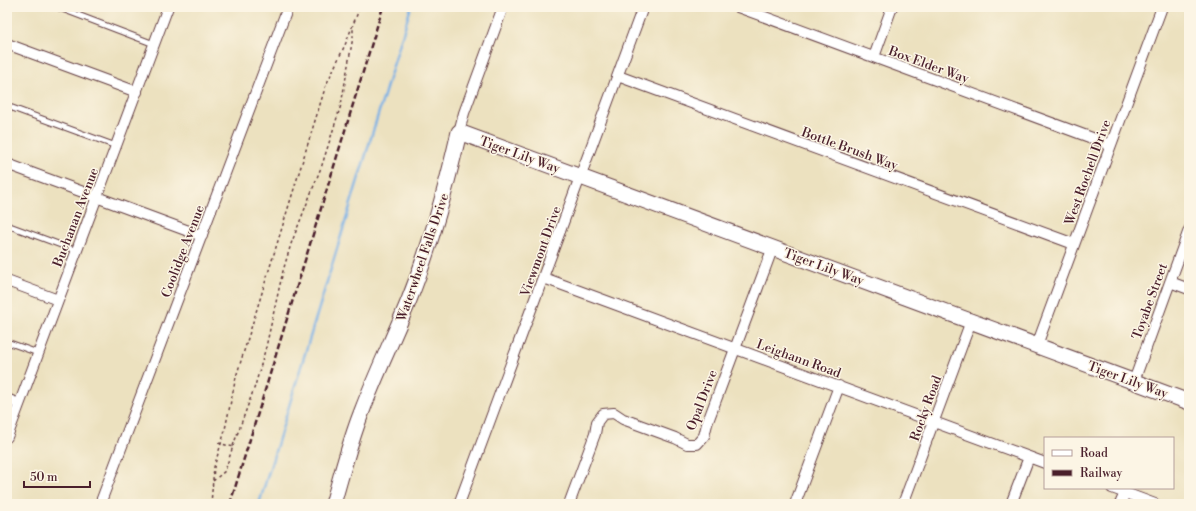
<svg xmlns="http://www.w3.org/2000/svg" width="1196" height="511" font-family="'Libre Bodoni',serif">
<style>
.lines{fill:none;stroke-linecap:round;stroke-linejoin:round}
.stream{stroke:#75afe6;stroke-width:2.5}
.lane-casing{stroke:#623c41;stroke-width:7}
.street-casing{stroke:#623c41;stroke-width:12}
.secondary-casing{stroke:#623c41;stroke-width:17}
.path{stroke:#623c41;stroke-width:1.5;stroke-dasharray:3 3;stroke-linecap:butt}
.lane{stroke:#fff;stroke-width:5}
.street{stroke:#fff;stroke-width:10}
.secondary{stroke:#fff;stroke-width:15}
.rail{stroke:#4a1f2b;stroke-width:2.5;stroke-dasharray:6 3;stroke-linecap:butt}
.labels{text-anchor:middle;stroke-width:3;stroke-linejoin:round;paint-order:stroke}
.street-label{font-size:13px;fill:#4a1f2b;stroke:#fcf5e5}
</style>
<rect width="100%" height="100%" fill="#fcf5e5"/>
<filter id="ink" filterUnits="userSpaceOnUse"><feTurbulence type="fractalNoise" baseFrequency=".025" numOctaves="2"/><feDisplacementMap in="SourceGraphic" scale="8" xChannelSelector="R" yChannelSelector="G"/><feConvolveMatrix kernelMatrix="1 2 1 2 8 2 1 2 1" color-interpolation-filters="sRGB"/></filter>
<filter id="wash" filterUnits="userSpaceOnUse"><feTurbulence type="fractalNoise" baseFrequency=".012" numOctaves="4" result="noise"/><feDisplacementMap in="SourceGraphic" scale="16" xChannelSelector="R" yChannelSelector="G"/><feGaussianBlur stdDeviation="0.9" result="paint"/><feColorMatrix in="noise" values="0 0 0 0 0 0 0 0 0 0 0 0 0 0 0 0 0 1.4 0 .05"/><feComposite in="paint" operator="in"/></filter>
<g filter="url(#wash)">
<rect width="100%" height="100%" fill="#ece1bf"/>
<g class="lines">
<path class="stream" d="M259,504L411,7"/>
</g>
</g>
<g filter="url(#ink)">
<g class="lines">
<defs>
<path id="lane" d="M57,7L154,44
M7,106L116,146
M7,225L77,251
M7,342L38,353"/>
<path id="street" d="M738,7L1111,145
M7,44L137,92
M874,57L892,7
M618,76L1074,244
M459,132L464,113L503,7
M7,164L202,236
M544,278L1045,463
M7,281L58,300
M1170,282L1189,289
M1037,345L1162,7
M1134,381L1189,230
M7,399L19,404
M7,437L168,7
M1112,488L1155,504
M100,504L288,7
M459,504L643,7
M569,504L595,434L597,422L603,414L614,413L623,419L675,438L687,444H697L704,436L707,424L773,247
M795,504L839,386
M903,504L971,321
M1011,504L1029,457
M1120,504L1125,493"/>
<path id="secondary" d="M333,504C342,473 350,441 362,411C376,374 394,337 409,300C431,245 446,189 459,132L1189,402"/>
</defs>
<use href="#lane" class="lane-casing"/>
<use href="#street" class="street-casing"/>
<use href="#secondary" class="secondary-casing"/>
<path class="path" d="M218,443L234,447
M213,481L225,471L234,443L255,386L266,347L283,271L291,244L322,165L341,105L353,37V26
M211,504L214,467L224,434L236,377L326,85L345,45L360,7"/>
<use href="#lane" class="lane"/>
<use href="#street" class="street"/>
<use href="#secondary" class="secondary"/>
<path class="rail" d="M230,504L383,7"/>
</g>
</g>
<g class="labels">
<g class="street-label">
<text transform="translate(929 64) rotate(20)" y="5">Box Elder Way</text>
<text transform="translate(850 148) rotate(20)" y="5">Bottle Brush Way</text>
<text transform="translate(520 154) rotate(20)" y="5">Tiger Lily Way</text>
<text transform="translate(1087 172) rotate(-70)" y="5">West Rochell Drive</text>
<text transform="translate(75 217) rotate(-69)" y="5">Buchanan Avenue</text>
<text transform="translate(182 251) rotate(-69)" y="5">Coolidge Avenue</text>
<text transform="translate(540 251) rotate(-70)" y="5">Viewmont Drive</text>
<text transform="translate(422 257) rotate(-71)" y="5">Waterwheel Falls Drive</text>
<text transform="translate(824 266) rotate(20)" y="5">Tiger Lily Way</text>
<text transform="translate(1149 301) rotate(-70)" y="5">Toyabe Street</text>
<text transform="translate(799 358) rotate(20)" y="5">Leighann Road</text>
<text transform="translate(1128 379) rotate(20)" y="5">Tiger Lily Way</text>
<text transform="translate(701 400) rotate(-69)" y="5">Opal Drive</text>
<text transform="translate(925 408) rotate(-70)" y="5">Rocky Road</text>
</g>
</g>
<rect width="1196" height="511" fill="none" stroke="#fcf5e5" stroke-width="24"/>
<rect x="1044" y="437" width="130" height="52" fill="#fcf5e5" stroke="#b59f9b"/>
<rect x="1052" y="450" width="20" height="6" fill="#ffffff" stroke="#b59f9b"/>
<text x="1080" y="457" font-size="12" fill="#4a1f2b">Road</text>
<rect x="1052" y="470" width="20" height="6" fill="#4a1f2b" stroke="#b59f9b"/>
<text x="1080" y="477" font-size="12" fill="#4a1f2b">Railway</text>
<path d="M24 481v6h66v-6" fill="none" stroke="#4a1f2b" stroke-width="2"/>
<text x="30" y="481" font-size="12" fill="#4a1f2b" stroke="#fcf5e5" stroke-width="3" paint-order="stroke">50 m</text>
</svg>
